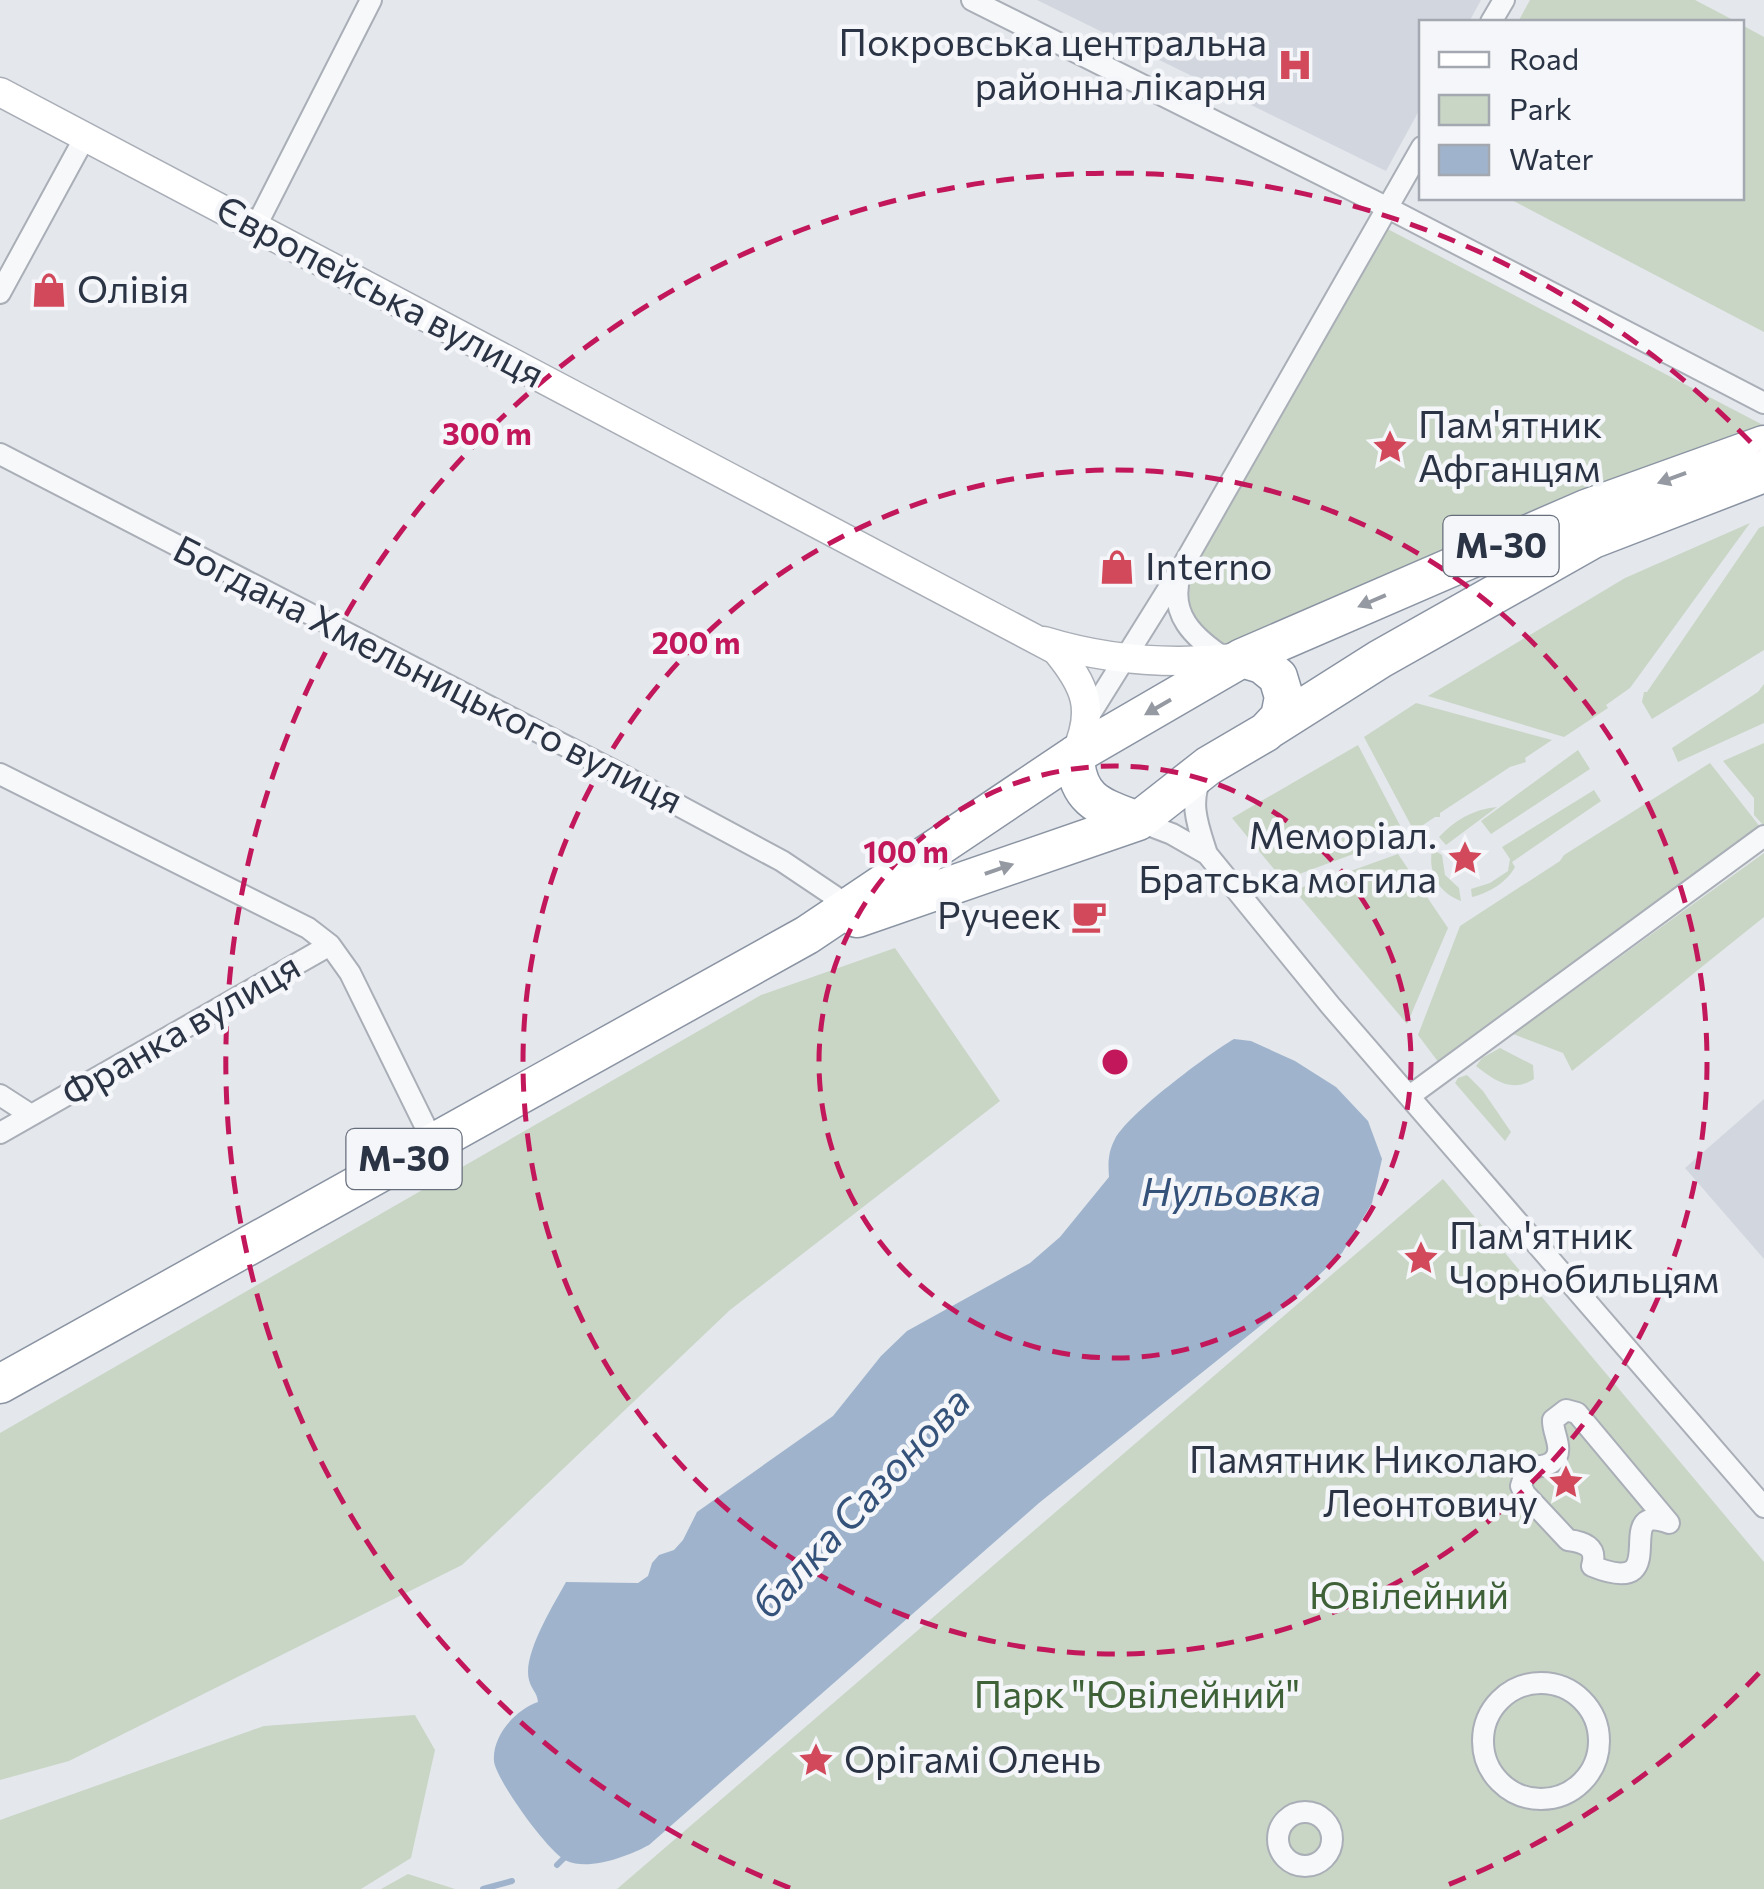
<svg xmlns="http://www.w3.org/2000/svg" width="1764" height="1889" font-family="Commissioner,sans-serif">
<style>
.built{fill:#d2d6de}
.green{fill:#c9d6c5}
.water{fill:#9fb4cc}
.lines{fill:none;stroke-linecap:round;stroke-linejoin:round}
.stream{stroke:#9fb4cc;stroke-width:6}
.street-casing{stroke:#a9aeb7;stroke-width:24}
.secondary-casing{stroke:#a9aeb7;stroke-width:31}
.highway-casing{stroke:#8b94a3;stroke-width:41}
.street{stroke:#f7f8fa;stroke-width:20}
.secondary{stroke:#fff;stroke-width:28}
.highway{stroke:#fff;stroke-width:38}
.oneway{fill:#959aa2}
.ring{fill:none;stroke:#c2185b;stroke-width:5;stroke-dasharray:18 12}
.labels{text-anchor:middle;stroke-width:9;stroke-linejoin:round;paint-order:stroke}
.shield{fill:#f4f6f9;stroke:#676e7b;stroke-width:2.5}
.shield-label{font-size:35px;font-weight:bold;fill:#2b3445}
.poi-label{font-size:38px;fill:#2b3445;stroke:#f4f6f9;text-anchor:start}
.street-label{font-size:38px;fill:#2b3445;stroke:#f4f6f9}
.park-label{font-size:38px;fill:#3f6138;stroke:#f4f6f9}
.water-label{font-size:40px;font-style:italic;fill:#34527a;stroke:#f4f6f9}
.centre{fill:#c2185b;stroke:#f4f6f9;stroke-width:5}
.ring-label{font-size:30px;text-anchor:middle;font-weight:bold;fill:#c2185b;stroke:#f4f6f9;stroke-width:9;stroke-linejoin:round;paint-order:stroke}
</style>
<rect width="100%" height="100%" fill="#e4e7ec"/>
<path class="built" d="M1037,0H1481L1469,22H1422L1421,107L1386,171Z
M1764,1099V1259L1685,1168Z"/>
<path class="green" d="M1530,0H1695L1737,22H1518Z
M1742,25L1764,37V332L1508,198H1742Z
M1378,224L1763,425L1761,430L1579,491L1234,643C1226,643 1216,644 1209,641C1182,630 1190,577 1191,555Z
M1750,523L1630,688L1606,705L1608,708L1564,737L1428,696L1625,578Z
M1764,526V650L1652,719L1642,702L1644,692H1647L1759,528Z
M1764,684V723L1678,762L1672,748L1758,692Z
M1416,703L1552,740L1525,758L1526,762L1510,767L1440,813V817H1435L1414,831L1364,737Z
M1764,743V826L1754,815V798L1723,761Z
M1358,745L1405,835L1283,880L1232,818Z
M1578,750L1590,769L1491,834L1481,821Z
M1710,763L1761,828L1439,1063L1418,1035L1460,926L1560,861L1564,855Z
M1594,790L1601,801L1512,862L1515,867C1507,882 1489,893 1472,897L1471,889L1490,883L1508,871L1510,859L1502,847Z
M1497,807L1446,845L1439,837C1454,821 1473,809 1497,807Z
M1432,849L1442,855L1445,875L1459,888L1461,901C1438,892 1428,873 1432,849Z
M1764,853V917L1572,1071L1563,1053L1513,1034Z
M1398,854L1448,928L1407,1024L1295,891L1330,874L1334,877Z
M895,948L1000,1101L730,1310L462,1565L69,1761L0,1780V1433L761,995Z
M1500,1048L1533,1065L1534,1079C1512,1093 1495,1081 1476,1066L1482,1058Z
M1467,1075L1483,1091L1511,1132L1505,1141L1455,1083L1458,1078Z
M1443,1179L1764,1562V1889H617Z
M415,1715L435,1750L411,1858L361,1889H0V1820L264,1726Z
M408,1874L455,1889H381Z"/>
<path class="water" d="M1234,1039L1251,1041L1295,1061L1336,1087L1368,1121L1382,1159L1372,1203L1342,1253L1294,1299L1039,1503L649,1845C629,1856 589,1871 567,1861C549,1854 495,1778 494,1761C492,1736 515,1710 538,1702C537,1692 531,1689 529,1680C522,1655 554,1604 566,1582L638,1583L648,1576L652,1563L659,1555L674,1550L683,1540L697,1512L833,1416L881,1356L907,1331L1030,1263L1060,1237L1109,1177C1108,1163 1108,1152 1115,1139C1128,1114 1207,1055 1234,1039Z"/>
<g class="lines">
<path class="stream" d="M557,1865L568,1854
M483,1889L512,1881"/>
<defs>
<path id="street" d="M972,0L1386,207L1764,403
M1491,22L1504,0
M256,226L371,0
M0,293L85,137
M0,454L620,774L782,861L849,906
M1181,572C1167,614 1194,638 1226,659
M1087,719L1185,562L1422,147
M0,774L308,928L330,945L350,973L433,1142
M1203,775C1187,800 1199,829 1207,854
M1138,821L1172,834L1207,854L1330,1005L1764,1507
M0,1095L31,1115
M1411,1095L1764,836
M0,1133L330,945
M1566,1410L1577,1413L1669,1523C1608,1500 1678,1601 1592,1566C1598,1546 1583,1542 1568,1540L1525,1494L1521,1486L1526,1470C1534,1466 1546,1467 1552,1462C1566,1451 1552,1433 1553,1420Z
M1483 1741a58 58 0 1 1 116 0a58 58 0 1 1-116 0Z
M1278 1839a27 27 0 1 1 54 0a27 27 0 1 1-54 0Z"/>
<path id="secondary" d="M0,92L1056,650C1086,686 1096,710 1075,755
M1044,641C1106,660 1170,665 1234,658"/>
<path id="highway" d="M1268,730L1380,659L1593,539L1764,473
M1075,755C1076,801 1101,807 1138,821
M857,918L1138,821L1208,766L1266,732L1280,717L1284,697L1278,677L1262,664L1242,658
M0,1384L807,935L1075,755L1242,658L1586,509L1764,445"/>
</defs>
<use href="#street" class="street-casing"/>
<use href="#secondary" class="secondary-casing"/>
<use href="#highway" class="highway-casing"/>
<use href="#street" class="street"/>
<use href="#secondary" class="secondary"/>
<use href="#highway" class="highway"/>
</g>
<defs><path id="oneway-solid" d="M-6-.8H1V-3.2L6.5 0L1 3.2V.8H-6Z" transform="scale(2.5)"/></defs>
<g class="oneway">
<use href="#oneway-solid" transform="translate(1672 478) rotate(160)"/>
<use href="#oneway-solid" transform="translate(1372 601) rotate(157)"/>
<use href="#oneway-solid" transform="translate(1158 707) rotate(150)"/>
<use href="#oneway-solid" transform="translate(999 869) rotate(-19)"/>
</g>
<g class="ring">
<circle cx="1115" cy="1062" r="296"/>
<circle cx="1115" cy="1062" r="592"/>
<path d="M1759 1673A888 888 0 0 1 1440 1888M790 1888A888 888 0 1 1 1759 451"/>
</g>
<defs>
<symbol id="hospital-bare" viewBox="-9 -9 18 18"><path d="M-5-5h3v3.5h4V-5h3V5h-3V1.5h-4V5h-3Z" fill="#d1495b" stroke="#f4f6f9" stroke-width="2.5" paint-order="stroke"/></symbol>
<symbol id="shop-bare" viewBox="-9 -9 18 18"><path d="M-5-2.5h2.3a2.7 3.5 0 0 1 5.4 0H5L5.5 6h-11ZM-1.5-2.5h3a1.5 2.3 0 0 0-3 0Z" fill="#d1495b" stroke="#f4f6f9" stroke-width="2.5" paint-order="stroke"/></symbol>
<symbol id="sight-bare" viewBox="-9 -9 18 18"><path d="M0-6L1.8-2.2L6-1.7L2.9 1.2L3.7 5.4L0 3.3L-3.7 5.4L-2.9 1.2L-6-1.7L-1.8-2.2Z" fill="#d1495b" stroke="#f4f6f9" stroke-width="2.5" paint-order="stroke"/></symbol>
<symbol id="cafe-bare" viewBox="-9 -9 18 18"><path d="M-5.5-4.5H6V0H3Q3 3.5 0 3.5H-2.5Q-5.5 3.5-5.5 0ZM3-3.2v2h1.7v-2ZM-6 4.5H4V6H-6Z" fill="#d1495b" stroke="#f4f6f9" stroke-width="2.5" paint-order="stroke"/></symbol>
</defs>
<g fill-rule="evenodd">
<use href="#hospital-bare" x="1270" y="40" width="50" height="50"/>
<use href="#shop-bare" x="24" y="265" width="50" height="50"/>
<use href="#sight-bare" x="1365" y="422" width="50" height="50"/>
<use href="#shop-bare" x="1092" y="542" width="50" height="50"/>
<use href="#sight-bare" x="1440" y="833" width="50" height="50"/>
<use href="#cafe-bare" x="1064" y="891" width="50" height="50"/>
<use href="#sight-bare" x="1396" y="1233" width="50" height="50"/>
<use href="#sight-bare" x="1541" y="1457" width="50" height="50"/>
<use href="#sight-bare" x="791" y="1735" width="50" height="50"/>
</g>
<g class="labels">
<g class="shield">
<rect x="1443.5" y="516" width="115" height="60" rx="8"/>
<rect x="346.5" y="1129" width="115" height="60" rx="8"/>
</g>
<g class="shield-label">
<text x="1501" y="558">М-30</text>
<text x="404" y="1171">М-30</text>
</g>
<g class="poi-label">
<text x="1267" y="56" text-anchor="end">Покровська центральна<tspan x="1267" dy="44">районна лікарня</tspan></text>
<text x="77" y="303">Олівія</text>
<text x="1418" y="438">Пам'ятник<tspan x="1418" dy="44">Афганцям</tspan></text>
<text x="1145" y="580">Interno</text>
<text x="1437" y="849" text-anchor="end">Меморіал.<tspan x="1437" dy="44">Братська могила</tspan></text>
<text x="1061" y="929" text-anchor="end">Ручеек</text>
<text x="1449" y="1249">Пам'ятник<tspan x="1449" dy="44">Чорнобильцям</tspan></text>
<text x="1538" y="1473" text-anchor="end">Памятник Николаю<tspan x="1538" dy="44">Леонтовичу</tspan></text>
<text x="844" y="1773">Орігамі Олень</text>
</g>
<g class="street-label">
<text transform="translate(380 292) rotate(28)" y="13">Європейська вулиця</text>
<text transform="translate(428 675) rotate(27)" y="13">Богдана Хмельницького вулиця</text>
<text transform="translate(181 1030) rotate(-30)" y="13">Франка вулиця</text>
</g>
<g class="park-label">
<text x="1409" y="1609">Ювілейний</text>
<text x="1137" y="1708">Парк "Ювілейний"</text>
</g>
<g class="water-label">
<text x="1231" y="1206">Нульовка</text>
<text transform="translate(861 1503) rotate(-47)" y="14">балка Сазонова</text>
</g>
</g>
<circle cx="1115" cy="1062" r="15" class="centre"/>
<g class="ring-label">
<text x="487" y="445">300 m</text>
<text x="696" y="654">200 m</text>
<text x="906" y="863">100 m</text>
</g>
<rect x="1419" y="20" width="325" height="180" fill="#f4f6f9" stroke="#a4a8b1" stroke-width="2.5"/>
<rect x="1439" y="52" width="50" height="15" fill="#ffffff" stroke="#a4a8b1" stroke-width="2.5"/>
<text x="1509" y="70" font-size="30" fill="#2b3445">Road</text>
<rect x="1439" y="95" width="50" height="30" fill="#c9d6c5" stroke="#a4a8b1" stroke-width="2.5"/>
<text x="1509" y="120" font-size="30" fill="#2b3445">Park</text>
<rect x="1439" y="145" width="50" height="30" fill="#9fb4cc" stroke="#a4a8b1" stroke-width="2.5"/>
<text x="1509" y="170" font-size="30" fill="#2b3445">Water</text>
</svg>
